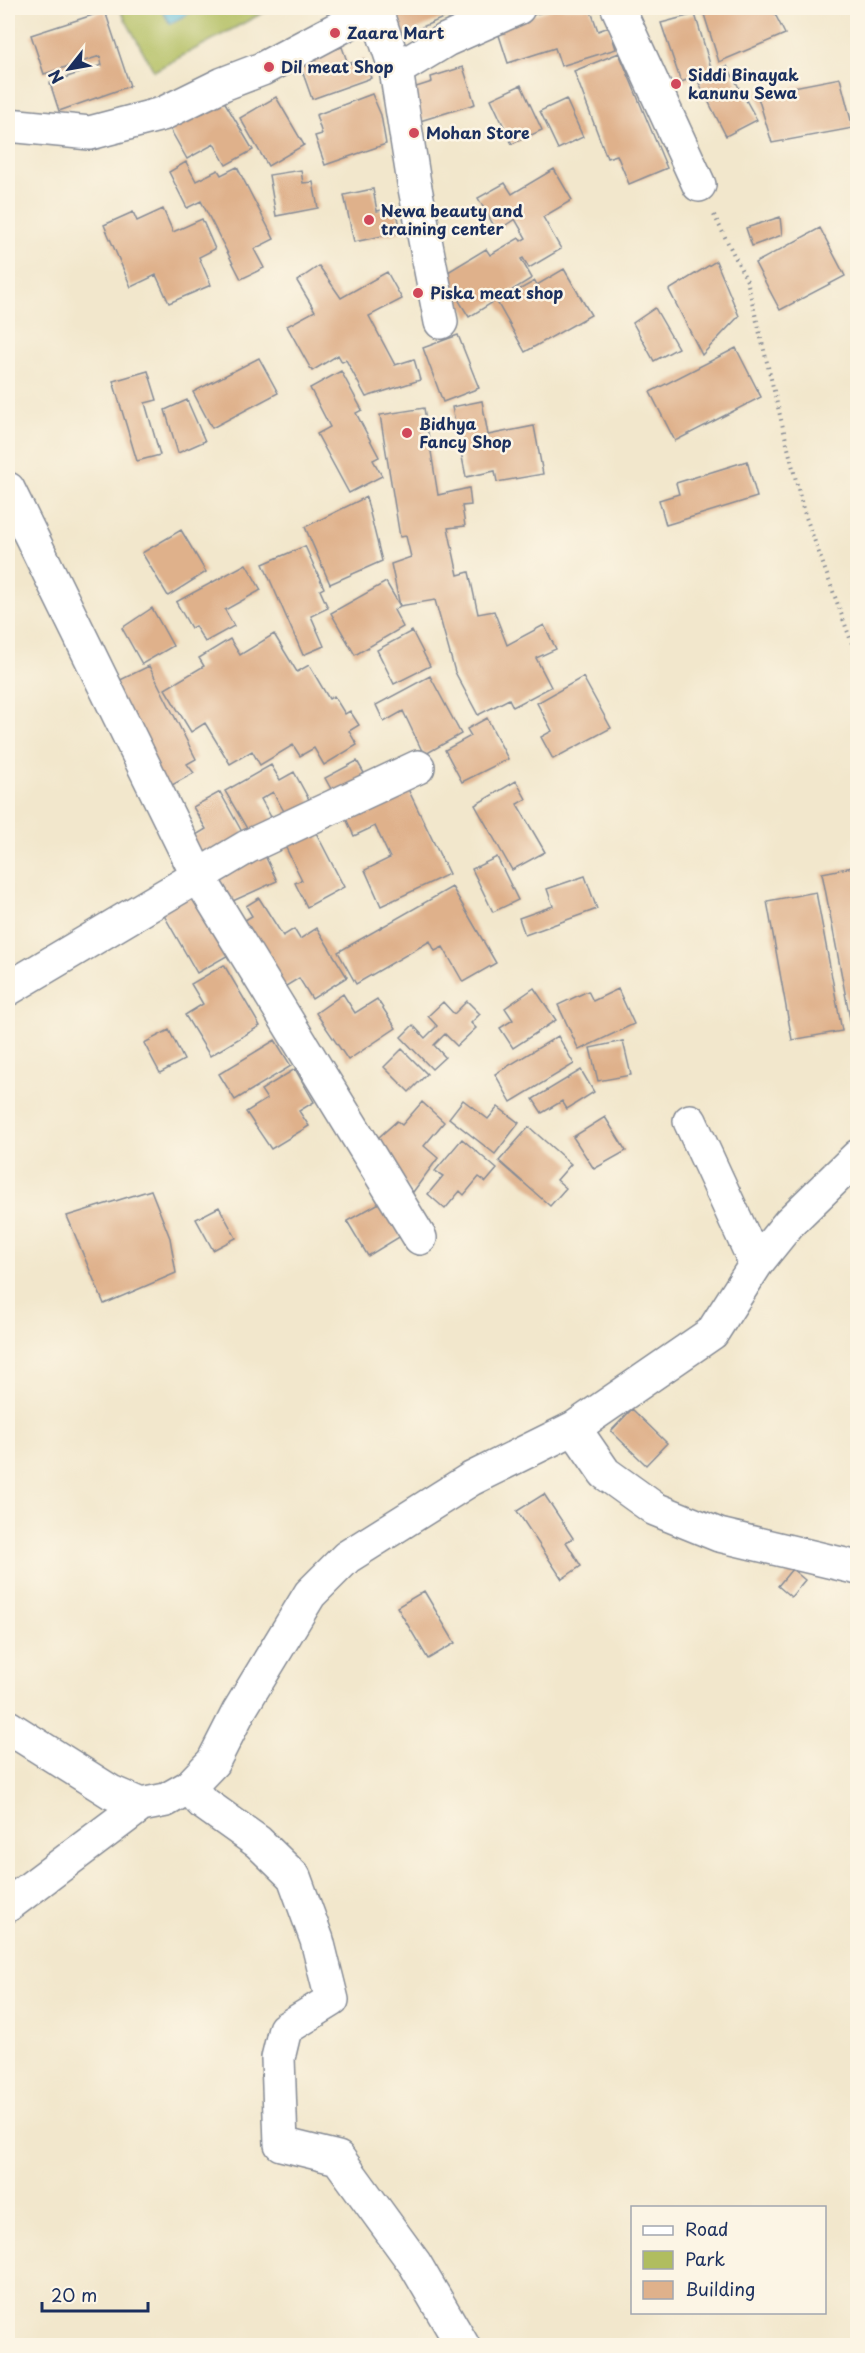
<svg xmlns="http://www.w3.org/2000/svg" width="865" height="2353" font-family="'Playpen Sans',sans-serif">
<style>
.green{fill:#b0bd5f;stroke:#66765e;stroke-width:1.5}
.water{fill:#5dbddb;stroke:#3c769c;stroke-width:1.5}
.building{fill:#dfb18b}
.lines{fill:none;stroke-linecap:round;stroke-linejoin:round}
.minor-casing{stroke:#868b95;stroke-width:36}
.path{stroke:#868b95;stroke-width:4;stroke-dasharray:1.5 4.5;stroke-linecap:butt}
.minor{stroke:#fff;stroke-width:33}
.poi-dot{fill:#d1495b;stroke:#fcf5e5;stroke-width:2}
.labels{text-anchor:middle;stroke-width:5;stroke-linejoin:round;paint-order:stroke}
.poi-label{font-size:16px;font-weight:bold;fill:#1b2f5e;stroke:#fcf5e5;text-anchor:start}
</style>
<rect width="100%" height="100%" fill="#fcf5e5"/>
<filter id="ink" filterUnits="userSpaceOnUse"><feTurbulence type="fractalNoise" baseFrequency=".0167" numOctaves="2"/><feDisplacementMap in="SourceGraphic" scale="12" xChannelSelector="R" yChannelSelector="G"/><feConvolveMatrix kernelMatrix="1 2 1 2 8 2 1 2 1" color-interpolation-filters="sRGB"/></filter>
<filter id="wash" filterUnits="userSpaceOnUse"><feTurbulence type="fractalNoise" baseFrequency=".008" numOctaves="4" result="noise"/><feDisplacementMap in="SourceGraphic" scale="24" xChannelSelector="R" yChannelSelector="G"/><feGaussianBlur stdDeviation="1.35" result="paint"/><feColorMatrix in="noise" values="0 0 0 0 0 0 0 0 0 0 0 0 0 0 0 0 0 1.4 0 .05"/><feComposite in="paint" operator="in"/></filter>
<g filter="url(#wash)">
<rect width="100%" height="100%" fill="#f2e7cc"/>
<path class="green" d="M119,8H272L154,71Z"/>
<path class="water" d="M161,8H198L170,24Z"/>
<g id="blocks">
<path class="building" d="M387,8H466L397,38Z
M556,8H590L598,31L609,27L616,49L561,66L555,48L508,63L496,26Z
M702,8H772L785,34L719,62Z
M105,11L130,86L59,111L50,83L102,65L100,56L44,74L31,35Z
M695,14L712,71L681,82L661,23Z
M342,47L348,64L364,59L371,78L312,99L299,62Z
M619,53L667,168L629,184L617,155L607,158L574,71Z
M727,66L757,120L726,136L699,83Z
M463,67L475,104L420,121L410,89L432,82L431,77Z
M840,78L853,128L772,143L757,94Z
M521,85L542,130L512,144L491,99Z
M372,94L381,115L386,144L325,165L315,136L322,134L316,115Z
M276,97L304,145L268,166L240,118Z
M566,99L583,137L558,149L540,111Z
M224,101L253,150L226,165L214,144L187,159L169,127L200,109L203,113Z
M186,162L196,181L218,170L221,175L237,167L274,239L254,249L264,268L241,279L201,201L187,208L169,172Z
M554,169L572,200L543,217L561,249L529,268L523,258L521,259L532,278L469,317L443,275L486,249L490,255L519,238L521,241L526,238L515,219L497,231L478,198L505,183L512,194Z
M301,170L303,183L313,182L318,208L276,216L269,175Z
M373,189L377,211L396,207L401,232L354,242L344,195Z
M163,209L173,232L202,219L215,249L199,257L211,285L169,303L156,275L131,287L104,225L133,212L137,221Z
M780,217L782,235L752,246L746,228Z
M820,228L845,276L780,310L755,263Z
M716,261L739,316L702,355L669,290Z
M319,266L341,298L387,272L402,299L369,316L395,365L414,359L420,380L366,397L346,360L342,362L338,355L312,371L287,326L315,311L297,281Z
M564,269L591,315L525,352L497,302L535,281L537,285Z
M655,308L678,348L654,361L633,323Z
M458,335L479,388L443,402L423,348Z
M736,348L761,397L675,441L650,392Z
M259,358L278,393L212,428L193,392Z
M148,371L157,400L145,403L160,455L137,461L113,381Z
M341,371L362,410L356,413L379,457L373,460L382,476L349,493L317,434L330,427L310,388Z
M187,400L205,441L178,453L165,410Z
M482,401L488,435L534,426L543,474L497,482L495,471L466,477L452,407Z
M424,408L438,495L469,488L471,505L462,506L465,526L448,528L458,575L469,572L478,614L494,611L507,645L544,625L556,649L536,658L551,687L513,707L509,699L478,715L455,672L435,600L400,606L391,564L411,557L406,536L400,537L380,415Z
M747,461L757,497L666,525L659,500L679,494L676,483Z
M366,497L382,561L330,584L305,527Z
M181,530L206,572L168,596L142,553Z
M305,546L324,588L320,590L328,608L311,616L324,646L303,655L263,564Z
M246,564L261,590L225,610L234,626L205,642L195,626L191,628L176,602Z
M386,582L400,606L394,610L403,627L355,655L331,613Z
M152,608L173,646L142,664L122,628Z
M412,631L430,666L394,684L377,650Z
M274,634L297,672L309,665L329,699L334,696L345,714L350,711L359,725L349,731L357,745L324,765L314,748L300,756L293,745L260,765L252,751L230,764L205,723L191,732L165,689L204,666L199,658L230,639L240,655Z
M149,666L196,759L187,764L194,773L163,790L108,686Z
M430,676L461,734L424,755L403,711L384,722L376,705Z
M583,677L611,728L553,759L541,737L552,731L537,703Z
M487,718L508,759L462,782L445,750L471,736L467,729Z
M357,761L368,780L336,798L325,778Z
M271,765L280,780L294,772L313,807L289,820L273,792L261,799L276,826L253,839L225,791Z
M516,781L526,799L517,804L545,852L512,870L475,805Z
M406,785L449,874L381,906L365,870L390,858L375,826L354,836L344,814Z
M220,792L247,841L203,863L186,841L206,829L193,807Z
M311,823L344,887L307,907L295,883L302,880L281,838Z
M260,845L277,881L224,905L205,874Z
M497,857L518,900L493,912L472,869Z
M858,866V1023L851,1024L822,873Z
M585,876L597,909L525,935L519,918L553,906L547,889Z
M452,887L496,963L463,982L443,947L435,951L430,941L356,984L338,952Z
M197,890L232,953L197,973L161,910Z
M816,892L842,1031L792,1040L767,901Z
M259,898L283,936L294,929L300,939L317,928L347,977L312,999L299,978L278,991L240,923L252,916L246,906Z
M224,965L260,1026L210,1056L185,1015L203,1004L191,984Z
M534,988L556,1020L513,1048L500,1028L513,1020L505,1008Z
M618,989L634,1024L579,1050L558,1005L588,991L593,1001Z
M343,994L355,1013L377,999L396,1028L348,1060L316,1013Z
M467,1001L480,1014L471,1023L476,1028L457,1046L445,1034L434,1045L445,1057L432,1069L401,1037L413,1025L425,1038L437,1026L428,1016L443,1002L454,1014Z
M169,1030L184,1060L160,1073L144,1043Z
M558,1036L574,1064L511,1102L495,1074Z
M275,1040L291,1066L235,1100L219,1074Z
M623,1041L631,1075L598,1081L590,1048Z
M402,1049L427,1074L409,1092L384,1067Z
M295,1069L314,1102L299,1111L309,1126L271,1149L246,1112L267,1099L261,1090Z
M581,1070L594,1092L567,1109L562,1101L542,1113L533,1099Z
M463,1100L488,1119L498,1107L519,1123L495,1154L449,1118Z
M422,1102L444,1122L424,1146L438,1158L413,1192L369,1146L397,1121L402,1125Z
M605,1117L626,1151L594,1169L573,1137Z
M529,1127L571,1164L557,1180L566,1188L550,1206L499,1161Z
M462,1139L497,1169L486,1182L479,1177L464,1195L460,1191L445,1209L428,1194L443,1176L435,1171Z
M151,1190L170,1238L176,1273L104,1304L67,1216Z
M381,1202L401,1236L368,1256L347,1221Z
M219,1207L236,1238L213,1250L196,1219Z
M632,1409L667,1443L646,1465L611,1431Z
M544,1494L573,1538L566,1542L581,1566L562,1579L517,1511Z
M792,1569L805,1580L791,1597L778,1586Z
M424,1591L455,1643L428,1659L397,1607Z"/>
</g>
</g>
<g filter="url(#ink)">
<use href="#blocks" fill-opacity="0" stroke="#868b95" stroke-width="1.5"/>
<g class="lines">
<defs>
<path id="minor" d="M375,8L396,70L414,183L441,322
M618,8L699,185
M396,70L446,40L518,8
M8,125L90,133L162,114L223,84L262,69L375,9
M8,489L197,874L420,1238
M8,989L247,847L418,767
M690,1121L756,1264
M574,1428L605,1473L655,1509L719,1535L858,1568
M8,1727L111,1792L141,1805L166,1800L189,1787L213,1762L239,1711L310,1594L347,1557L471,1479L574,1428L712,1333L756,1264L789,1223L858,1156
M189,1787L202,1802L258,1842L294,1877L317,1940L332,2000L285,2029L278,2058L281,2144L338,2158L415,2264L463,2346
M8,1905L141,1805"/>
</defs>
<use href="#minor" class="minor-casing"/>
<path class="path" d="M714,215L747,281L803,509L858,660"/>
<use href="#minor" class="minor"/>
</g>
</g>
<g class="poi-dot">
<circle cx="335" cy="33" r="6"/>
<circle cx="269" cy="67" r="6"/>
<circle cx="676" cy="84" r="6"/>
<circle cx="414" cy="133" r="6"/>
<circle cx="369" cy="220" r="6"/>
<circle cx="418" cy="293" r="6"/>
<circle cx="407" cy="433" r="6"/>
</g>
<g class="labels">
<g class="poi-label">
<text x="347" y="39">Zaara Mart</text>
<text x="281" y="73">Dil meat Shop</text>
<text x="688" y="81">Siddi Binayak<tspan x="688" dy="18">kanunu Sewa</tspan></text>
<text x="426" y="139">Mohan Store</text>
<text x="381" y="217">Newa beauty and<tspan x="381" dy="18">training center</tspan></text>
<text x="430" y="299">Piska meat shop</text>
<text x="419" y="430">Bidhya<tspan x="419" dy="18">Fancy Shop</tspan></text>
</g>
</g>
<rect width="865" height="2353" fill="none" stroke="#fcf5e5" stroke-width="30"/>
<rect x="631" y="2206" width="195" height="108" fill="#fcf5e5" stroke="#a2a6af" stroke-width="1.5"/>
<rect x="643" y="2226" width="30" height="9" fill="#ffffff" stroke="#a2a6af" stroke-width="1.5"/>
<text x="685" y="2236" font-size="18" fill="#1b2f5e">Road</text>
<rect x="643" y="2251" width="30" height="18" fill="#b0bd5f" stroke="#a2a6af" stroke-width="1.5"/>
<text x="685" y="2266" font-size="18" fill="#1b2f5e">Park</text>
<rect x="643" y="2281" width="30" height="18" fill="#dfb18b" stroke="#a2a6af" stroke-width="1.5"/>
<text x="685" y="2296" font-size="18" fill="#1b2f5e">Building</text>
<g transform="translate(69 69) rotate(239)" stroke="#fcf5e5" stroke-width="4.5" paint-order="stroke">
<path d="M0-4.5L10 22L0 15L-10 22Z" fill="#1b2f5e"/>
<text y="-9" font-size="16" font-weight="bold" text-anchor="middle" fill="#1b2f5e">N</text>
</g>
<path d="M42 2302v9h106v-9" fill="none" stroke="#1b2f5e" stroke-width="3"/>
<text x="51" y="2302" font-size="18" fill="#1b2f5e" stroke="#fcf5e5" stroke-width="4.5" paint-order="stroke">20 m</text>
</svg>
